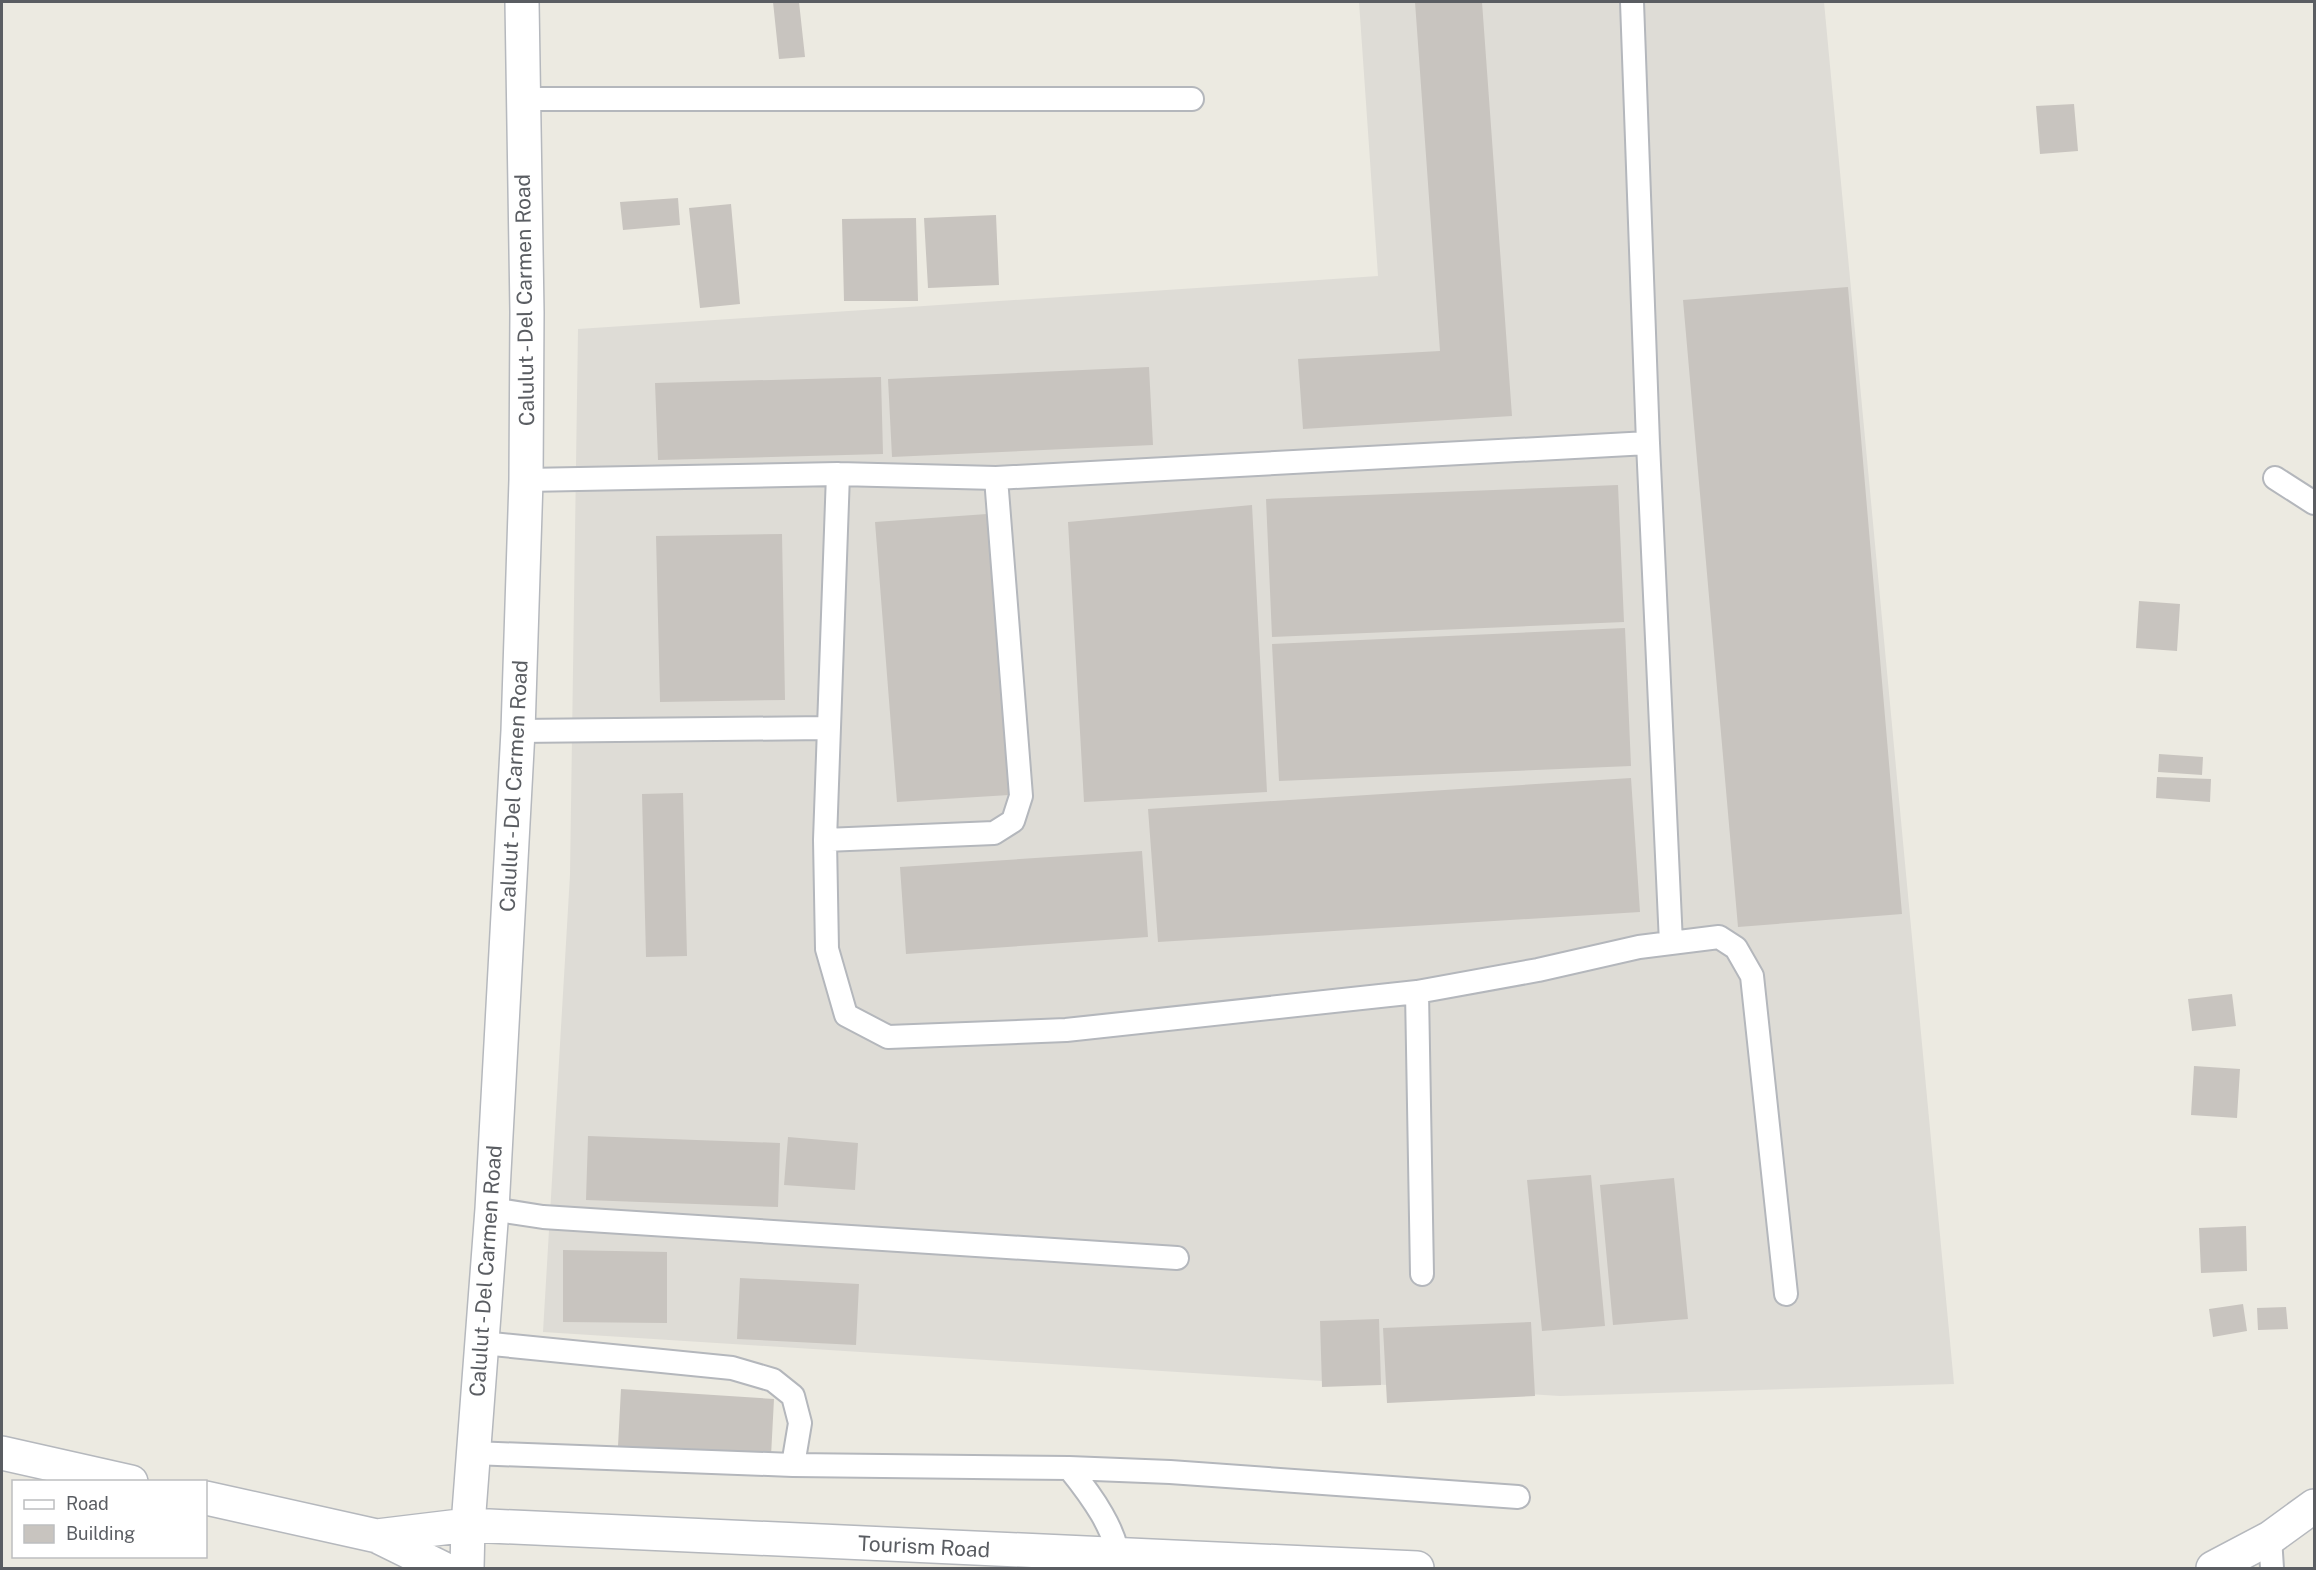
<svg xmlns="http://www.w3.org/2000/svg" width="2316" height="1570" font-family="'Public Sans',sans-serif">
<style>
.industrial{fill:#dedcd6}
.building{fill:#c8c4bf}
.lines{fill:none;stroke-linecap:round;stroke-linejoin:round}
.lane-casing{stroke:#b4b7bc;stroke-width:26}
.secondary-casing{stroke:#b5b8bd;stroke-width:36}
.lane{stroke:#fff;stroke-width:22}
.secondary{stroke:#fff;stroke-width:33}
.labels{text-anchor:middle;stroke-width:4.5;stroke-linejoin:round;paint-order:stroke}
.street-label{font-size:21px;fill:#5a5d62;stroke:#fff}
</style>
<rect width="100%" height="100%" fill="#eceae1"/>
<path class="industrial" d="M1359,2H1824L1954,1384L1560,1396L543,1332L570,875L578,329L1378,276Z"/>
<path class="building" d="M773,2H799L805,57L779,59Z
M1415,2H1482L1512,416L1303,429L1298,359L1440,351Z
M2074,104L2078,151L2040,154L2036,106Z
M678,198L680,225L623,230L620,202Z
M731,204L740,304L700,308L689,208Z
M996,215L999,285L928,288L924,218Z
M916,218L918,301H844L842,219Z
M1848,287L1902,914L1738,927L1683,300Z
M1149,367L1153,445L892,457L888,379Z
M881,377L883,454L658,460L655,383Z
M1618,485L1624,622L1272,637L1266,499Z
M1252,505L1267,792L1084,802L1068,522Z
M987,514L1009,795L897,802L875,522Z
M782,534L785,700L660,702L656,536Z
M2139,601L2180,604L2177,651L2136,648Z
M1625,628L1631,766L1279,781L1272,644Z
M2159,754L2203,757L2202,775L2158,772Z
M2157,777L2211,779L2210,802L2156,798Z
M1631,778L1640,912L1158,942L1148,809Z
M683,793L687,956L646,957L642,794Z
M1142,851L1148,937L906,954L900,867Z
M2232,994L2236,1026L2192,1031L2188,999Z
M2194,1066L2240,1069L2237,1118L2191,1115Z
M588,1136L780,1143L778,1207L586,1200Z
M788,1137L858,1143L855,1190L784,1185Z
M1591,1175L1605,1326L1542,1331L1527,1180Z
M1674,1178L1688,1319L1613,1325L1600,1185Z
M2246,1226L2247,1271L2201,1273L2199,1228Z
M563,1250L667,1252V1323L563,1322Z
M740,1278L859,1284L856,1345L737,1339Z
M2243,1304L2247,1331L2213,1337L2209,1309Z
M2286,1307L2288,1329L2258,1330L2257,1308Z
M1379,1319L1381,1385L1322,1387L1320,1321Z
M1531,1322L1535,1396L1387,1403L1383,1328Z
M621,1389L774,1399L771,1456L618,1446Z"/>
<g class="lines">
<defs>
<path id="lane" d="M522,99H1192
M838,474L825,840L827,949L846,1015L888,1037L1066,1030L1417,992L1538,970L1639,947L1671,943L1648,443L1632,2
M2275,478L2314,503
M526,480L838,474L996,478L1648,443
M518,731L827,728
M825,840L994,833L1013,821L1021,796L996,478
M1671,943L1719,937L1736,948L1752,976L1786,1294
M1417,992L1422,1274
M492,1209L543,1217L1177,1258
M482,1343L732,1368L773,1380L793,1396L800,1423L793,1465
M473,1453L793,1465L1069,1468
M2270,1538L2272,1568
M1119,1567C1119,1532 1090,1494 1069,1468L1170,1472L1518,1497"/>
<path id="secondary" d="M2,1453L131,1482
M206,1498L377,1536L442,1568
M377,1536L468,1525L1417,1568
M467,1568L468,1525L492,1209L518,731L526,480L527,312L522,2
M2213,1568L2270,1538L2314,1506"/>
</defs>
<use href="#lane" class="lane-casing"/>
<use href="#secondary" class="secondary-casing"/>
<use href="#lane" class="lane"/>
<use href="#secondary" class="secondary"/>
</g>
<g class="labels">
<g class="street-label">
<text transform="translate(525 300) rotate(-91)" y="7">Calulut - Del Carmen Road</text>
<text transform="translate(514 786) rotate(-87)" y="7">Calulut - Del Carmen Road</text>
<text transform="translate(486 1271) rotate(-86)" y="7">Calulut - Del Carmen Road</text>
<text transform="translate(924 1547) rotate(3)" y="7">Tourism Road</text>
</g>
</g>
<rect width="2316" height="1570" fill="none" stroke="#5a5d62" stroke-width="6"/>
<rect x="12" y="1480" width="195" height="78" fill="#ffffff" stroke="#bdbec0" stroke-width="1.5"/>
<rect x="24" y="1500" width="30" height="9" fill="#ffffff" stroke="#bdbec0" stroke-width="1.5"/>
<text x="66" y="1510" font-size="18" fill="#5a5d62">Road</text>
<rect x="24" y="1525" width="30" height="18" fill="#c8c4bf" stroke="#bdbec0" stroke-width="1.5"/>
<text x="66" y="1540" font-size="18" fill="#5a5d62">Building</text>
</svg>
